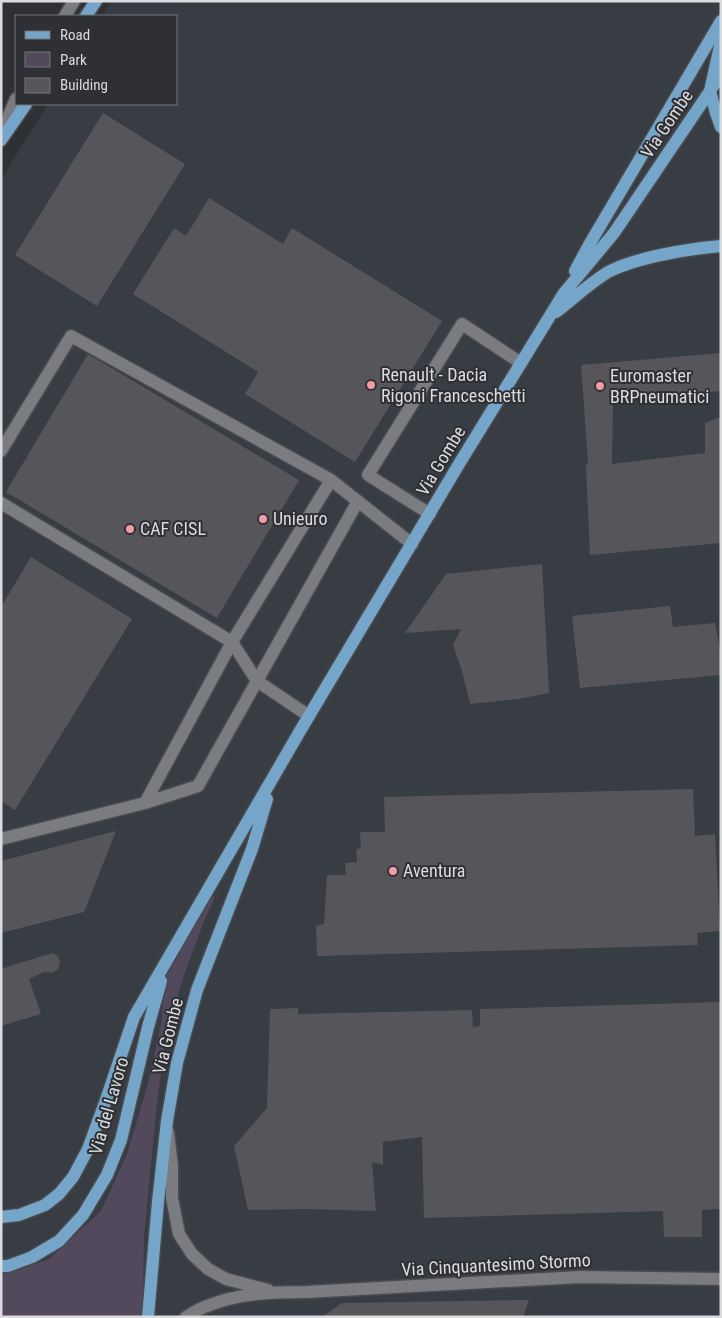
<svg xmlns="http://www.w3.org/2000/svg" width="722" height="1318" font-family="'Roboto Condensed',sans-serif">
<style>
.built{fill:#383d44}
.green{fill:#52495d}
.building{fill:#56565a}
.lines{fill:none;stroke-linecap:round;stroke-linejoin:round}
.minor-casing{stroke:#4a4b4e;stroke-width:15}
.major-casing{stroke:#4a4b4e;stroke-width:15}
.minor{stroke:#7a7c80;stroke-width:12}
.major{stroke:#75a6ca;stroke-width:12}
.poi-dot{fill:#f39aa8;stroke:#2f3034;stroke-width:2}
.labels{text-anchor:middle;stroke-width:4;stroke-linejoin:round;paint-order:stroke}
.street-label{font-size:18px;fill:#dadcde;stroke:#2f3034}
.poi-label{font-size:18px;fill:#dadcde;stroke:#2f3034;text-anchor:start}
</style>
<rect width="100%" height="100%" fill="#2f3034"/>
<path class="built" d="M111,1H721V1317H1V179L48,104H176V16H102Z"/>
<path class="green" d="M211,895L215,897L204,921L183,978L165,1041L157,1103L144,1236L143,1300L141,1317H1V1275L48,1260L101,1211L127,1154L147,1087L162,1020L163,981Z"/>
<path class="building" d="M103,113L185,164L97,306L15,255Z
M209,198L283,244L292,228L442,321L355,462L245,394L258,372L133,294L174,228L186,236Z
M721,353V391L613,401L612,464L705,453V423L721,417V543L590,555L586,466L588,462L581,365Z
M88,354L299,480L217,618L6,492Z
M31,557L132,619L15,810L1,801V607Z
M542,564L549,693L518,699L470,704L462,671L453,645L461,629L405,633L446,574Z
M670,606L673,627L715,623L721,656V675L580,688L572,616Z
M693,789L695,836L715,834L720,931L697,933L698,945L317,956L316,926L324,924L327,875H346L345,863L357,862L356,850L361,847L360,832H385L384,797Z
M116,831L84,912L1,933V861Z
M52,953L58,956L59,959L60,963L58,969L52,973L44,972L29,979L41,1014L1,1026V969Z
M721,1002V1209L702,1210V1237H664L663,1211L424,1218L422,1137L383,1142V1165L372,1162L376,1211L308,1209L248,1210L234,1146L267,1108L270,1009L298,1008V1014L472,1010L473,1027L480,1026V1009Z
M529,1300L523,1317H322L342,1303Z"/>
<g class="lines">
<defs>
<path id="minor" d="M65,16L74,1
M1,134L16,99
M1,451L71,336L331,480L412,544
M1,503L232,642L331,480
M430,514L368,475L462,324L521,363
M145,803L232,642L257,681L309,716
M1,839L145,803L198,786L358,501
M168,1132L172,1166V1198L179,1234L192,1254L208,1269L226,1279L268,1290
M186,1317C193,1313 200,1308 207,1306C238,1293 273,1292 306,1292L580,1277L721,1279"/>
<path id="major" d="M86,16L96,1
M721,41L710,91L716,113L721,127
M1,140L26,104
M575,271L589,245L721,21
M556,312C573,299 590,283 608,272C637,257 688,249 721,246
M1,1217L19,1215L45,1205L59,1194L73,1177L88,1149L107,1097L134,1017L300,731L459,464L564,293L614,233L710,91L721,74
M1,1266H8L32,1257L59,1241L83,1215L107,1175L121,1140L148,1027L161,981
M148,1317L158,1202L167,1121L177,1063L197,990L252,849L267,799"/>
</defs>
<use href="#minor" class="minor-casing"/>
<use href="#major" class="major-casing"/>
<use href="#minor" class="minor"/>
<use href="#major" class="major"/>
</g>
<g class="poi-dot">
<circle cx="371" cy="385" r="5"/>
<circle cx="600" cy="386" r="5"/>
<circle cx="263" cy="519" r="5"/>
<circle cx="130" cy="529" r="5"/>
<circle cx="393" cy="871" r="5"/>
</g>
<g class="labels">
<g class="street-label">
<text transform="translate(667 124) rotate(-56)" y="6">Via Gombe</text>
<text transform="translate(441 461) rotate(-59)" y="6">Via Gombe</text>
<text transform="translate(168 1036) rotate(-76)" y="6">Via Gombe</text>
<text transform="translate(109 1106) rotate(-74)" y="6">Via del Lavoro</text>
<text transform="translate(496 1265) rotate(-3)" y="6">Via Cinquantesimo Stormo</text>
</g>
<g class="poi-label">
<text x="381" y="381">Renault - Dacia<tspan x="381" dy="21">Rigoni Franceschetti</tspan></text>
<text x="610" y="382">Euromaster<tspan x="610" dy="21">BRPneumatici</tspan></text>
<text x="273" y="525">Unieuro</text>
<text x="140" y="535">CAF CISL</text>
<text x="403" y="877">Aventura</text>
</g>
</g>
<rect width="722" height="1318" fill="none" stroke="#dadcde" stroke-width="5"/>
<rect x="15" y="15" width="162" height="90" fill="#2f3034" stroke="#737578"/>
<rect x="25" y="31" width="25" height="8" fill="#75a6ca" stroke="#737578"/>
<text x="60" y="40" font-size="15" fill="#dadcde">Road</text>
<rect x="25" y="52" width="25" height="15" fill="#52495d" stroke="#737578"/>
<text x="60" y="65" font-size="15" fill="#dadcde">Park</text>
<rect x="25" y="78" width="25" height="15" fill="#56565a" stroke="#737578"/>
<text x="60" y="90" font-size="15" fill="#dadcde">Building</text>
</svg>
